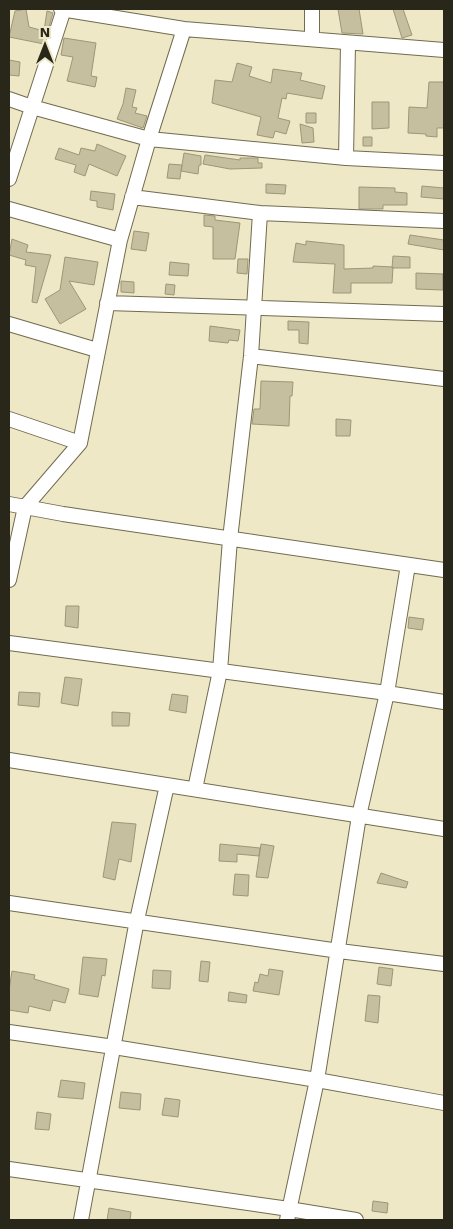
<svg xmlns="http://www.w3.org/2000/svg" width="453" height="1229" font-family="'Work Sans',sans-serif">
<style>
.building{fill:#c5be9f;stroke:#9d9778}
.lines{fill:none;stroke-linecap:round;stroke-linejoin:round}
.minor-casing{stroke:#716b4e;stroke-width:16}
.minor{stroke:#fff;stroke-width:14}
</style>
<rect width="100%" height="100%" fill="#eee8c7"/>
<path class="building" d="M26,9L29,27L44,31L47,11L53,13L44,44L9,37L15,11Z
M338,9H359L363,34L342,33Z
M393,9H403L412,35L402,38Z
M64,38L96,43L91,76L97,77L95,87L67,81L73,57L61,55Z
M9,60L20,62L19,76L9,75Z
M237,63L252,67L249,76L271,83L273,69L302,73L300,80L325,86L322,99L287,93L286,99L282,98L278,118L290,121L286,134L275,131L273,138L257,135L261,117L212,103L215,80L232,82Z
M429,82H444V128H437V137L426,136V134L408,133L409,107L427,108Z
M126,88L136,90L132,107L137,108L135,113L147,116L143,128L117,119L123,104Z
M372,102H389V128L372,129Z
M306,113H316V123H306Z
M300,124L313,128L314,142L302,143Z
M363,137H372V146H363Z
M97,144L126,156L117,176L89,164L85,176L74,172L76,165L55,159L59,148L79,155L81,148L95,151Z
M184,153L201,156V165H199L198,174L181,171L180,179L167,178L169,164L182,165L181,171Z
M205,155L240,160V158H258V163H262V168L230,169L203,164Z
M266,184L286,185L285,194L266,193Z
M422,186L444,188V199L421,197Z
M359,187L395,188V192L407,193V205H383V209H359Z
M91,191L115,194L113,210L97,207V201L90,200Z
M204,215L215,216V220L240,223L235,259H213V227L204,226Z
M134,231L149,233L146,251L131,249Z
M410,235L444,240V250L408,244Z
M12,239L28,245L26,252L51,255L37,303L32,302L36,267L25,265L26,260L9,255Z
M306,241L344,245V269L373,268V266L393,267L392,283H351V293H333L335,264L293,262L296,243L306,245Z
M393,256L410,257V268H392Z
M65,257L98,262L94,285L69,281L86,309L60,324L45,299L60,290Z
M238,259H248L247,274L237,273Z
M170,262L189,264L188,276L169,275Z
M416,273L443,274V290L416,289Z
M121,281L134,282V293L121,292Z
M166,284L175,285L174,295L165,294Z
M288,321L309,322L308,344L299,343V330H288Z
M210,326L240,330L238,341L229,340L228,343L209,341Z
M261,381L293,382L292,396H290L289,426L252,424L254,409H260Z
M336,419L351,420L350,436H336Z
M66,606H79L78,628L65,626Z
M409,617L424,619L422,630L408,628Z
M65,677L82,679L78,706L61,703Z
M19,692L40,693L39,707L18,705Z
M172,694L188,696L186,713L169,710Z
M112,712L130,713L129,726H112Z
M112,822L136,824L131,862L119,859L115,880L103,877Z
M220,844L260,848L259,856L237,854V862L219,861Z
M261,844L274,846L268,878L256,877Z
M381,873L408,882L406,888L377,883Z
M235,874L249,875L248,896L233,895Z
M83,957L107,959L105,976L102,975L98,997L79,994Z
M201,961L210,962L208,982L199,981Z
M379,967L393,969L391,986L377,984Z
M269,969L283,971L279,995L253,991L255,982L258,983L260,974L268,976Z
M153,970L171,971L170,989L152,988Z
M12,971L35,975L34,979L69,989L65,1003L53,1000L50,1011L29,1006L28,1013L9,1010V990Z
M229,992L247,995L246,1003L228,1001Z
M368,995L380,996L378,1023L365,1021Z
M61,1080L85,1083L83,1099L58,1097Z
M121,1092L141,1094L140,1110L119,1108Z
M165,1098L180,1100L178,1117L162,1115Z
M37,1112L51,1114L49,1130L35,1129Z
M373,1201L388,1203L387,1213L372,1211Z
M109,1208L131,1212L130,1220H107Z"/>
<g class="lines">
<defs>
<path id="minor" d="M61,9L184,29L444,50
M312,39V9
M9,99L32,107L149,139L346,158L444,163
M346,158L348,44
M9,179L64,9
M132,197L260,213L444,221
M9,209L120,240
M107,303L444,314
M9,324L97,350
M251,356L444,379
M9,419L80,443
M9,504L63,514L444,570
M9,580L25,507L80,443L120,240L149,139L184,29
M9,643L387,693L444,702
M9,760L444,829
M195,789L220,671L230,539L251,356L260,213
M9,903L339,951L444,964
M9,1032L114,1047L317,1080L444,1103
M9,1169L289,1209L356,1220
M81,1220L137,920L167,785
M287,1220L317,1080L359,816L387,693L408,565"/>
</defs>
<use href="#minor" class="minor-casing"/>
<use href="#minor" class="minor"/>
</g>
<rect width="453" height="1229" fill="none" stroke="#29261a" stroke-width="20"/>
<g transform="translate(45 45)" stroke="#eee8c7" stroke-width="4" paint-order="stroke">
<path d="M0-4L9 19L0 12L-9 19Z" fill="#29261a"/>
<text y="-8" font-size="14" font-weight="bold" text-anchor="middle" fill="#29261a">N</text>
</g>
</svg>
